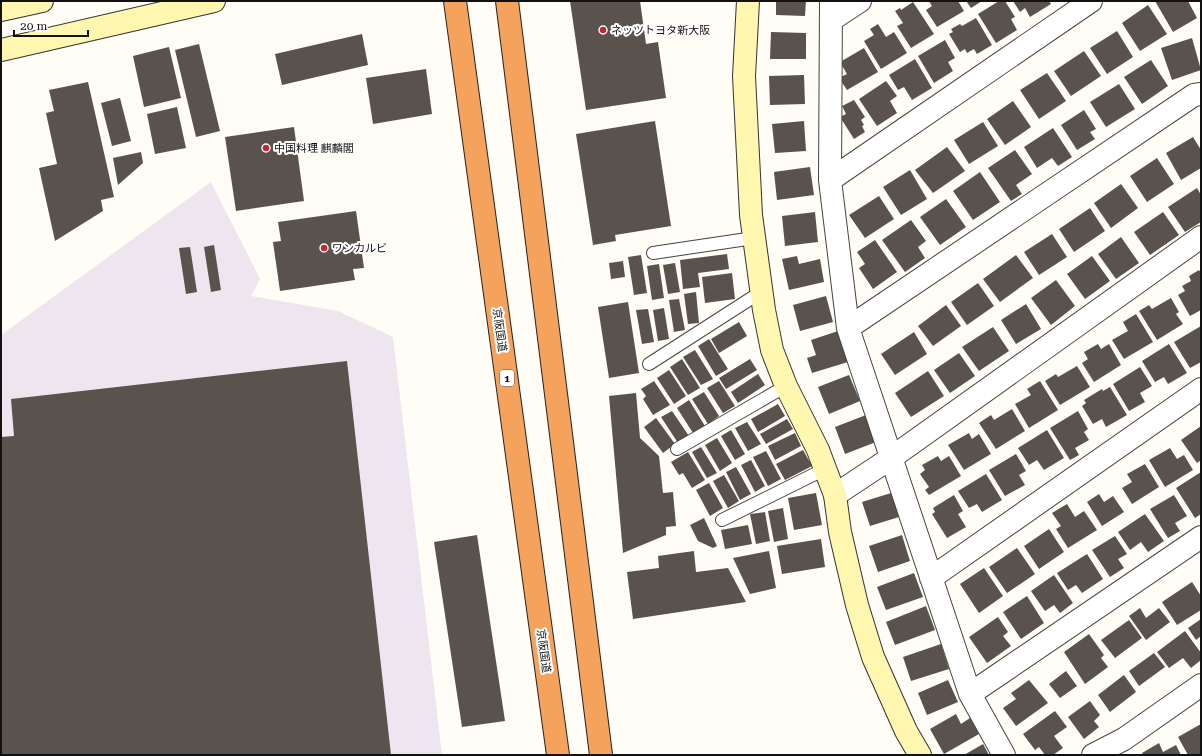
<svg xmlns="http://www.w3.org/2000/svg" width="1202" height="756" font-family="'Roboto Serif','Noto Sans JP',serif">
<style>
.industrial{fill:#eee6ef}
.building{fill:#5a524d}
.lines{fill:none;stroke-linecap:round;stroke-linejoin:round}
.lane-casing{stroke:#444;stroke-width:14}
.street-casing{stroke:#444;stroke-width:24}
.secondary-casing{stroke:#333;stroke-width:24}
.highway-casing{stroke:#222;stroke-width:24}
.lane{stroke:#fff;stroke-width:12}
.street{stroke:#fff;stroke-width:22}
.secondary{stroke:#fff6b0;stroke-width:22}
.highway{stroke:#f5a25d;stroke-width:22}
.poi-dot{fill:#c4262e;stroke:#fff;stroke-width:1.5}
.labels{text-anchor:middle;stroke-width:4;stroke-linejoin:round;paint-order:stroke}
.shield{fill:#fff;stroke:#585858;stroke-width:1}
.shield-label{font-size:10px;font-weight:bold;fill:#111}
.poi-label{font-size:11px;fill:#111;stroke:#fff;text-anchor:start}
.street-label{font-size:11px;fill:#111;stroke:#fff}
</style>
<rect width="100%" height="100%" fill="#fffdf5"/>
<path class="industrial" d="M211,182L260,279L251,296L338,311L393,337L442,755H1V335Z"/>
<path class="building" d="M570,1H640L646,44L658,42L666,98L586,110Z
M776,1H806L805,16L776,15Z
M929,1H958L964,11L937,27L926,10L932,6Z
M966,1H982L971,8Z
M999,1H1005L1015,17L1011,19L1017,30L996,43L978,14Z
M1013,1H1049L1051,4L1030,17L1025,8L1020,12Z
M1155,1H1188L1197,18L1173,32Z
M913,2L934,34L911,48L897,26L903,23L895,11L900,8L901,10Z
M1148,5L1167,34L1140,51L1122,23Z
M976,18L992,45L977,54L974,49L967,53L965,49L960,52L949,34L953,32L951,29L960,24L962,26Z
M878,24L886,37L894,32L907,53L881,69L864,41L874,35L870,29Z
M1117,31L1133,57L1107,74L1090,48Z
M771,32L806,33V59H770Z
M362,34L368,65L282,85L275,54Z
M1192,38L1201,70L1172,80L1161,48Z
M945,40L955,58L948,62L953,71L934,83L918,56Z
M199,44L220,131L196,137L175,50Z
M169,47L181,98L144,107L133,56Z
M864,48L878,72L847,90L839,78L847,74L840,62Z
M1084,51L1101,76L1071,96L1054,71Z
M915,59L932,88L912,100L904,87L898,90L889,75Z
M1151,60L1168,86L1142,104L1124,77Z
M426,69L432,114L373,124L366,78Z
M1047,73L1066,101L1039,119L1020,90Z
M804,75L805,104L770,105L769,76Z
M886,81L897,96L890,101L897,113L877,126L859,99Z
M88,82L114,197L101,200L103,211L55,241L39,168L57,164L46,113L54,111L49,90Z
M1119,84L1135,109L1106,127L1090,102Z
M120,98L131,141L112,146L101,103Z
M854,100L865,117L861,120L864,125L862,126L865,132L854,139L840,117L846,114L842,106Z
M1013,101L1031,127L1005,145L987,119Z
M177,107L186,148L155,154L147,114Z
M1084,110L1096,129L1090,132L1095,139L1077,150L1061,125Z
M655,121L671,226L615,235L616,241L593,245L576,134Z
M804,121L806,151L775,153L772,124Z
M983,122L998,146L969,164L954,140Z
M294,127L304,201L236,211L225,137Z
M1053,128L1072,157L1058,166L1052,158L1037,168L1024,147Z
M1193,137L1201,150V168L1181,180L1166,153Z
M947,147L965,171L933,193L915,170Z
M1015,150L1032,174L1016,185L1022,194L1011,201L988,168Z
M141,152L143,163L118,185L113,158Z
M1157,158L1174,184L1147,202L1130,176Z
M810,167L814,195L777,200L774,172Z
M910,170L927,199L901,215L883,187Z
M980,172L1000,202L973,220L953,191Z
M1121,184L1138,208L1111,228L1094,203Z
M1197,188L1201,195V222L1185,232L1168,207Z
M879,196L894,219L865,238L849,215Z
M946,199L966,227L940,245L920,217Z
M1090,208L1105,231L1074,252L1059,229Z
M356,211L364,268L353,269L355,280L280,291L273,242L281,241L278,222Z
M815,212L818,242L785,246L782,216Z
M1163,212L1179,235L1150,255L1134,232Z
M911,220L926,241L918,247L925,258L905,272L882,240Z
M1052,234L1067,257L1039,275L1024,252Z
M1121,237L1139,263L1116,279L1098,254Z
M875,240L897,272L873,289L859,268L865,264L857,252Z
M214,245L221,290L211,292L204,247Z
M190,247L197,292L186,294L179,248Z
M727,254L729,269L698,273L700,287L683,289L680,260Z
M641,255L647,293L634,295L628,257Z
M1016,255L1033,278L1000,302L983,279Z
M797,256L799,264L820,259L824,282L789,290L782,259Z
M1092,256L1110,281L1085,299L1067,274Z
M623,261L625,277L611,279L609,263Z
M675,263L680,292L668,294L663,265Z
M659,264L664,298L652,300L647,266Z
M1199,270L1201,273V310L1190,316L1178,295L1185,291L1182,286L1191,281L1189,276Z
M732,273L735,299L705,303L702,277Z
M1056,280L1075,306L1051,325L1031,298Z
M978,283L994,306L967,325L951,302Z
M696,292L699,323L688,324L684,294Z
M826,296L833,322L800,331L793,305Z
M1171,298L1179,312L1176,314L1183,324L1157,340L1139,311L1149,305L1152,309Z
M679,299L685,330L674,332L669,300Z
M628,302L639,373L609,378L598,307Z
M1026,304L1041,329L1016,344L1001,320Z
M946,305L961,326L933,346L918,326Z
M664,308L669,339L658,341L653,310Z
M648,309L654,342L642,344L636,310Z
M1136,314L1153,342L1124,359L1112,340L1128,331L1123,322Z
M739,322L747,336L719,353L711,339Z
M1201,326V362L1190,368L1174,342Z
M993,327L1009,351L979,371L962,347Z
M838,331L848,362L812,373L807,358L816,355L811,340Z
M914,332L927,354L895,375L881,354Z
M709,339L728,369L716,376L698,346Z
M1098,344L1101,349L1109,344L1121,365L1094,382L1082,363L1088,359L1084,352Z
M1169,344L1187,373L1168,384L1164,377L1155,382L1142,361Z
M695,350L713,379L701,385L683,357Z
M959,353L975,376L950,393L934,370Z
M682,359L700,388L688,395L670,367Z
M750,359L757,370L726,389L719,378Z
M347,361L391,755H1V437L14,436L11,399Z
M1077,366L1090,387L1060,405L1045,381L1056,374L1058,377Z
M1140,367L1152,386L1140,393L1145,402L1129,411L1113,384Z
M669,370L686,396L674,404L657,378Z
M928,371L944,396L911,417L895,393Z
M758,374L765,385L738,403L731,392Z
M849,375L860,401L829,414L818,387Z
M654,381L670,405L653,415L643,399L646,396L641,389Z
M719,381L735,406L723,413L707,388Z
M1040,381L1058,410L1029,428L1015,404L1031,395L1027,389Z
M1110,387L1127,415L1106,427L1102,419L1093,424L1082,406L1086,403L1084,400L1102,389L1103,391Z
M704,392L719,416L708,424L692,399Z
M636,393L640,438L659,456L663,493L673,492L676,526L666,527V535L623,553L609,396Z
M689,400L705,426L693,433L677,408Z
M778,404L785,416L758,432L751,419Z
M1012,409L1025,431L996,449L979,423L991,415L994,420Z
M672,411L689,436L678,443L661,417Z
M1078,411L1088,429L1084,432L1089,440L1075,448L1079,455L1070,460L1050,428Z
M866,415L876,442L845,454L835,427Z
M656,418L675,444L663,453L644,427Z
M787,419L793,429L766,444L760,434Z
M747,422L761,444L748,451L735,428Z
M1201,426V460L1197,463L1181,440Z
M731,430L745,454L735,460L721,436Z
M1047,430L1064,458L1044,470L1037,460L1029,465L1018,448Z
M795,433L801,446L775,460L768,446Z
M969,433L972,439L979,434L991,454L964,470L948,445Z
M717,438L732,463L720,471L705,445Z
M701,447L717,473L707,478L692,452Z
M1170,448L1177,459L1184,455L1193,470L1165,487L1149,460Z
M803,450L812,466L785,480L776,464Z
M766,451L781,479L768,486L753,457Z
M688,452L705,480L692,488L683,473L679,475L671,462Z
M1016,454L1026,471L1019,475L1025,485L1005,496L989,470Z
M938,456L941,461L949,456L961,476L929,495L925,490L929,487L920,474L925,470L922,465Z
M751,460L765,486L755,492L741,465Z
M1145,464L1159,487L1132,504L1122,488L1132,482L1127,474Z
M736,467L751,494L740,500L726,472Z
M1201,472V514L1195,518L1176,488Z
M986,474L1002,500L982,512L977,504L969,508L958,491Z
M724,475L739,501L728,508L713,481Z
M709,483L723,508L710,516L696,490Z
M816,493L822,525L794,530L788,498Z
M891,493L899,517L870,526L862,502Z
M1099,494L1104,502L1113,496L1124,512L1102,526L1087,502Z
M954,495L963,511L958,514L966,527L947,538L932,514L935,512L933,508Z
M1174,495L1187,516L1175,523L1180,531L1168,538L1150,509Z
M1067,504L1075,517L1084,511L1097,530L1068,548L1056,529L1061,526L1052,513Z
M783,508L788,539L774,542L768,511Z
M765,512L770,541L756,544L750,514Z
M1145,514L1164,541L1148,552L1141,542L1130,550L1118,532Z
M704,518L717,546L713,548L698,541L690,525Z
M748,525L752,544L725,549L721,530Z
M1049,529L1064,552L1039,569L1024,546Z
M477,535L505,721L462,727L434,542Z
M902,535L910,561L878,572L869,546Z
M1115,536L1127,554L1118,559L1124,568L1110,577L1092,550Z
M821,539L825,567L782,574L777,546Z
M1017,548L1035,574L1007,593L989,567Z
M694,551L696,572L728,568L746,602L633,619L627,572L659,568L658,556Z
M769,551L776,588L750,594L733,558Z
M1087,554L1103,579L1082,593L1076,585L1068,590L1057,573Z
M984,568L1003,596L979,613L960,584Z
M914,573L923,597L886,610L877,587Z
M1054,575L1073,603L1060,613L1054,605L1045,611L1031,591Z
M1192,582L1201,596V610L1177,625L1162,602Z
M1027,596L1044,623L1021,639L1003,612Z
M926,606L935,630L895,645L886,622Z
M1140,608L1146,618L1159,608L1170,622L1146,640L1129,616Z
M998,617L1008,632L1003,636L1011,646L987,663L969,637Z
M1201,619V636L1196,640L1188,628Z
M1129,620L1142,638L1115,658L1101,640Z
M1185,631L1201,653V660L1191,668L1183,658L1169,668L1157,652Z
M1089,634L1104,655L1101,658L1108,667L1085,684L1064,652Z
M941,644L949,669L911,681L903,657Z
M1154,653L1165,667L1139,686L1129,671Z
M1066,671L1077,686L1060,698L1049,684Z
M1124,675L1136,692L1110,712L1098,695Z
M948,680L958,702L927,715L918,693Z
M1029,680L1048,703L1016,726L1003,708L1016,699L1011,693Z
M1090,701L1100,715L1094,721L1099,727L1084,739L1068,717Z
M1055,711L1067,727L1054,736L1063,748L1053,755H1045L1039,747L1035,750L1023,734Z
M956,714L961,724L970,718L979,734L944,754L930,729Z
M1201,724V754L1188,755L1178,737Z
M1159,743L1163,752L1176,745L1181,755H1143L1142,753Z
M983,744L989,755H964Z"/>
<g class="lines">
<defs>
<path id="lane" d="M653,253L754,238
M649,364L761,292
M677,449L786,386
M722,520L825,469"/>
<path id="street" d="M831,1L830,180L848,328L970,694L1004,755
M831,20L860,1
M830,180L1091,1
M848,328L1194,95L1201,94
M835,495L891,458L1201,237
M931,578L1201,389
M970,694L1201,537
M1093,755L1124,739L1201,685"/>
<path id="secondary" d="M748,1L744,76L751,215L764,310L772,350L786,386L818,450L835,495L840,532L857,605L873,657L906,731L920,755
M1,10L42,1
M1,50L214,1"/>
<path id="highway" d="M455,1L558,755
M507,1L601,755"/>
</defs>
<use href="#lane" class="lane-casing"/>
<use href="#street" class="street-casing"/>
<use href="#secondary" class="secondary-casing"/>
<use href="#highway" class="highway-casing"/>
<use href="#lane" class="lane"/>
<use href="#street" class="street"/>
<use href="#secondary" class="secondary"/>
<use href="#highway" class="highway"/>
</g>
<g class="poi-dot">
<circle cx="603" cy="30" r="4"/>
<circle cx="266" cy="148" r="4"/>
<circle cx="324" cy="248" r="4"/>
</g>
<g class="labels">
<rect class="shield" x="500" y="370" width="14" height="16" rx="3"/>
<g class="shield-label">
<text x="507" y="382">1</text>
</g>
<g class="poi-label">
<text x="611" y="34">ネッツトヨタ新大阪</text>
<text x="274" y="152">中国料理 麒麟閣</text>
<text x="332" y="252">ワンカルビ</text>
</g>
<g class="street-label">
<text transform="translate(500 330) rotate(82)" y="4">京阪国道</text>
<text transform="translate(544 651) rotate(82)" y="4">京阪国道</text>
</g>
</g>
<rect width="1202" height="756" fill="none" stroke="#111111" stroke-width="4"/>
<path d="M14 30v6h74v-6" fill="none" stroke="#111111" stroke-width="2"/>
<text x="20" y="30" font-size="12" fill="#111111" stroke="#ffffff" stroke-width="3" paint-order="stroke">20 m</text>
</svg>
